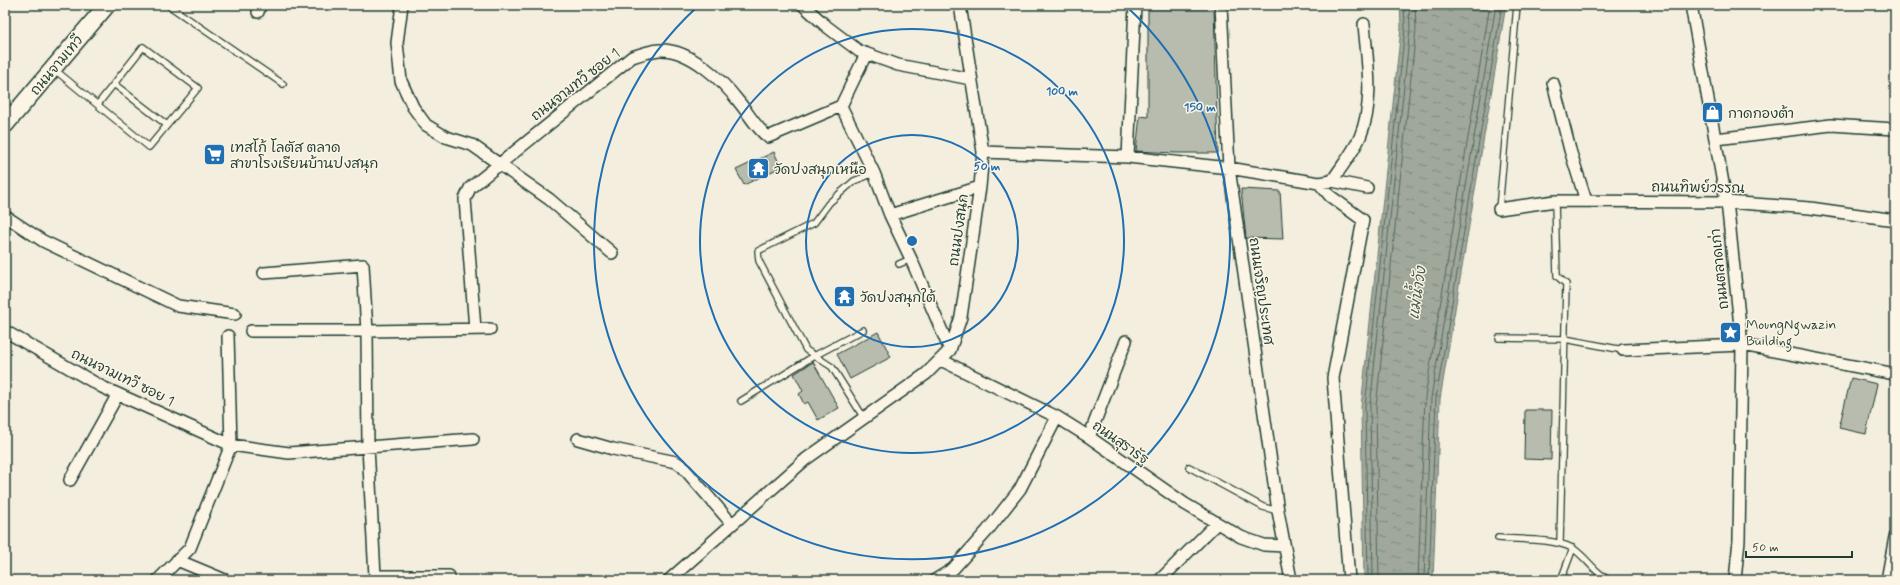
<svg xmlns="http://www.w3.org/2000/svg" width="1900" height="585" font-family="Mynerve,'Playpen Sans Thai',sans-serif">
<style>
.water{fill:url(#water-ripples);stroke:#6c7d72}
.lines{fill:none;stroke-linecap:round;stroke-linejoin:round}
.shore{stroke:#53685d;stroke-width:1}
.building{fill:#b8bcae;stroke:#1f3d34}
.service-casing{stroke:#1f3d34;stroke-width:8}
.minor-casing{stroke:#1f3d34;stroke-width:14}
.secondary-casing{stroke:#1f3d34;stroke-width:19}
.service{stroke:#fcf5e5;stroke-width:5.5}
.minor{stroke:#fcf5e5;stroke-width:11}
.secondary{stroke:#fcf5e5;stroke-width:16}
.ring{fill:none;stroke:#1f6fb2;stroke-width:2}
.labels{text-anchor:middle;stroke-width:3;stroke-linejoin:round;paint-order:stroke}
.street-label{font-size:14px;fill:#1f3d34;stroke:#fcf5e5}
.poi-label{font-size:14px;fill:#1f3d34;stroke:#fcf5e5;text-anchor:start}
.water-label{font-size:15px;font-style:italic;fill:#465d53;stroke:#fcf5e5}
.centre{fill:#1f6fb2;stroke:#fcf5e5;stroke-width:2}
.ring-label{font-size:12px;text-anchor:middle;font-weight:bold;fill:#1f6fb2;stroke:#fcf5e5;stroke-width:3;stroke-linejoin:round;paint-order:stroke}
</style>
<defs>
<pattern id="water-ripples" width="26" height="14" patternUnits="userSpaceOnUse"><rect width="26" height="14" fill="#a0a89b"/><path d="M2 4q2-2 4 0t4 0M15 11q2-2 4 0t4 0" fill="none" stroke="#828a7f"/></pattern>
</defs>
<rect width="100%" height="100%" fill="#f3eede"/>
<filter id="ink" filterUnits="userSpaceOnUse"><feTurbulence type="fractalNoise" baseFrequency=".025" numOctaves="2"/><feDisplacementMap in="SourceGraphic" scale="8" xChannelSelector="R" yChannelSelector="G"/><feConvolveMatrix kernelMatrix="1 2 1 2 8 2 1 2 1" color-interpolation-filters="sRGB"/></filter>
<g filter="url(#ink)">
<path class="water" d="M1400,5H1506L1440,399L1433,580H1364L1361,407L1401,28Z"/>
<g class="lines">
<path class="shore" d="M1368,580L1365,407L1405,28L1404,5
M1373,580L1370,407L1410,29L1409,5
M1379,580L1376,407L1416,29L1415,5
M1418,580L1425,397L1490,5
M1424,580L1431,398L1496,5
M1429,580L1436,398L1502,5"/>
</g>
<path class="building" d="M1148,5H1193L1214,7L1218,153H1176L1136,151L1140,116L1148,117Z
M774,152L781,167L744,185L736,170Z
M1241,189L1280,191L1283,239L1246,238Z
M878,332L891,357L850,379L837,354Z
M813,362L839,408L818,420L808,402L804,404L799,394L803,391L794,374Z
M1851,378L1877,384L1866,434L1839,428Z
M1525,410H1552L1551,460L1524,459Z"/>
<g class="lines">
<defs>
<path id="service" d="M168,5L283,84
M55,70L149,147L198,88L143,47L98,104
M114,84L167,125
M1555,201L1557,276L1566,284L1560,543
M1499,209L1517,5
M899,264L911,259
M1499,338L1565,339L1623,350
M741,401L814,356L863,330
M864,418L832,367L806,350L759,261L758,251L814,223L829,203L854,181L874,173
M1189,467L1263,507L1278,511
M1498,538C1519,540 1553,538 1572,548C1586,556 1594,573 1609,580
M1561,580L1573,548"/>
<path id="minor" d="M402,5L397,43L401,81L413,107L426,125L446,137L472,145L549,199L612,253
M803,5L826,26L859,51L898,65L971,79
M1221,5L1229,168L1278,511L1291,580
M1691,5L1728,211L1742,345L1739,540L1735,580
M258,12L260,5
M1553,83L1570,150L1586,201
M841,106L874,173L890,215L911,259L950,350
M841,106L866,54
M1716,139L1831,125L1895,129
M983,152L1128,157L1229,168L1319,183L1332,181L1367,188
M1128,157L1135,5
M1332,181C1341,167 1353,153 1360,137C1375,101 1367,61 1364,24
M1319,183L1330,196L1363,220L1333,378L1349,580
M1499,209L1555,201L1726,202L1810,208L1895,220
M890,215L980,187
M5,216L43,241L178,306L235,314
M264,273L363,265L367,331L368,447L375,576H449
M475,329L465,199L470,188L632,57C641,54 650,51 659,50C689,48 722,80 739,102C749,114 756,128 768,137L841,106
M5,331L102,387L231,445L289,453L473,439
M251,331H367L490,329
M1623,350L1742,345L1895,374
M941,360L1057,417L1089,437L1185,504L1241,537L1264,545L1284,546
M1089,437L1126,341
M578,439L613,449L676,462L682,466L732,524
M70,480L118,394
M177,560L225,580
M158,580L190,548L231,445L228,336
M669,580L806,459L926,374L950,350L961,317L980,187L983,152L960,5
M935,580L953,569L987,531L1020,489L1057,417
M1160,580L1217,523
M1887,580L1895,537"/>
<path id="secondary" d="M5,125L107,5"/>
</defs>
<use href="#service" class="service-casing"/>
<use href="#minor" class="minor-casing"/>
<use href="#secondary" class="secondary-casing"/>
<use href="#service" class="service"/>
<use href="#minor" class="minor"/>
<use href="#secondary" class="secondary"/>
</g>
</g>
<g class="ring">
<circle cx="912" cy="241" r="106"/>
<circle cx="912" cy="241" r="212"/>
<path d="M1127 7A318 318 0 1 1 697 7"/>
</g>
<defs>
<symbol id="shop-square" viewBox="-11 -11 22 22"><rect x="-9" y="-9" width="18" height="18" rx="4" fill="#1f6fb2" stroke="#fcf5e5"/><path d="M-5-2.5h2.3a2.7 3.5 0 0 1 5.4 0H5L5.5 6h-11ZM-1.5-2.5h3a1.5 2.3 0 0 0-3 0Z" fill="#fff"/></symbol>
<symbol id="supermarket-square" viewBox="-11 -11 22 22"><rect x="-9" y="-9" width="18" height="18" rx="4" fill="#1f6fb2" stroke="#fcf5e5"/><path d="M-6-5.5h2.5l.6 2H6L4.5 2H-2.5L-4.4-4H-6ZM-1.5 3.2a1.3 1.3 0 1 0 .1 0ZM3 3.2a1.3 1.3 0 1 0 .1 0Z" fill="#fff"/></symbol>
<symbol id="temple-square" viewBox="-11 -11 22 22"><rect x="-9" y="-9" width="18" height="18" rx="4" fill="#1f6fb2" stroke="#fcf5e5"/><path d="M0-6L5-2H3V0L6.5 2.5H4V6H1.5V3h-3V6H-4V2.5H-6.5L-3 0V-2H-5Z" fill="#fff"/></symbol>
<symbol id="sight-square" viewBox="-11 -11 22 22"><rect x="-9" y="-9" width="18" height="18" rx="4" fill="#1f6fb2" stroke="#fcf5e5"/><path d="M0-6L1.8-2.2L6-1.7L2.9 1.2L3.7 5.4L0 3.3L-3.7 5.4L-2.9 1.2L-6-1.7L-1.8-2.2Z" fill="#fff"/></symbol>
</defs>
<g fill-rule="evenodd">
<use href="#shop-square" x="1700" y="100" width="25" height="25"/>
<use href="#supermarket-square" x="202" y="142" width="25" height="25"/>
<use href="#temple-square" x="746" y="156" width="25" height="25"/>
<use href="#temple-square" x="832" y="284" width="25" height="25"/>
<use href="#sight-square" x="1718" y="320" width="25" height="25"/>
</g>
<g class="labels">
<g class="street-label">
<text transform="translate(56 65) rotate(-50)" y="5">ถนนจามเทวี</text>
<text transform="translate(575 84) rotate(-38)" y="5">ถนนจามทวี ซอย 1</text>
<text transform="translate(1698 187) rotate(1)" y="5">ถนนทิพย์วรรณ</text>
<text transform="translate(958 230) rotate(-82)" y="5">ถนนปงสนุก</text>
<text transform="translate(1719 269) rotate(-96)" y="5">ถนนตลาดเก่า</text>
<text transform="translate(1262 291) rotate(82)" y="5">ถนนเจริญประเทศ</text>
<text transform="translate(123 377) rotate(26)" y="5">ถนนจามเทวี ซอย 1</text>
<text transform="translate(1121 442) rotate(35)" y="5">ถนนสุรารัฐ</text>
</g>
<g class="poi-label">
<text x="1728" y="118">กาดกองต้า</text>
<text x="230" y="152">เทสโก้ โลตัส ตลาด<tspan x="230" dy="16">สาขาโรงเรียนบ้านปงสนุก</tspan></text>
<text x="774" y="174">วัดปงสนุกเหนือ</text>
<text x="860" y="302">วัดปงสนุกใต้</text>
<text x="1746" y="329">MoungNgwazin<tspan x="1746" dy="16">Building</tspan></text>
</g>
<g class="water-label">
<text transform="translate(1417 293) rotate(-82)" y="5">แม่น้ำวัง</text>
</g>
</g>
<circle cx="912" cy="241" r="6" class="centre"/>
<g class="ring-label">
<text x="1062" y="95">100 m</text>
<text x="1200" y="111">150 m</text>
<text x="987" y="170">50 m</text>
</g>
<rect width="1900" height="585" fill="none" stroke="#fcf5e5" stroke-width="20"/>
<rect x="10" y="10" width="1880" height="565" fill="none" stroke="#1f3d34" stroke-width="1.5" filter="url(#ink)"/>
<path d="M1746 551v6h106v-6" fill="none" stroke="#1f3d34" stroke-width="2"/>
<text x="1752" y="551" font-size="12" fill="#1f3d34" stroke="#fcf5e5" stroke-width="3" paint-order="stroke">50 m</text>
</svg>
